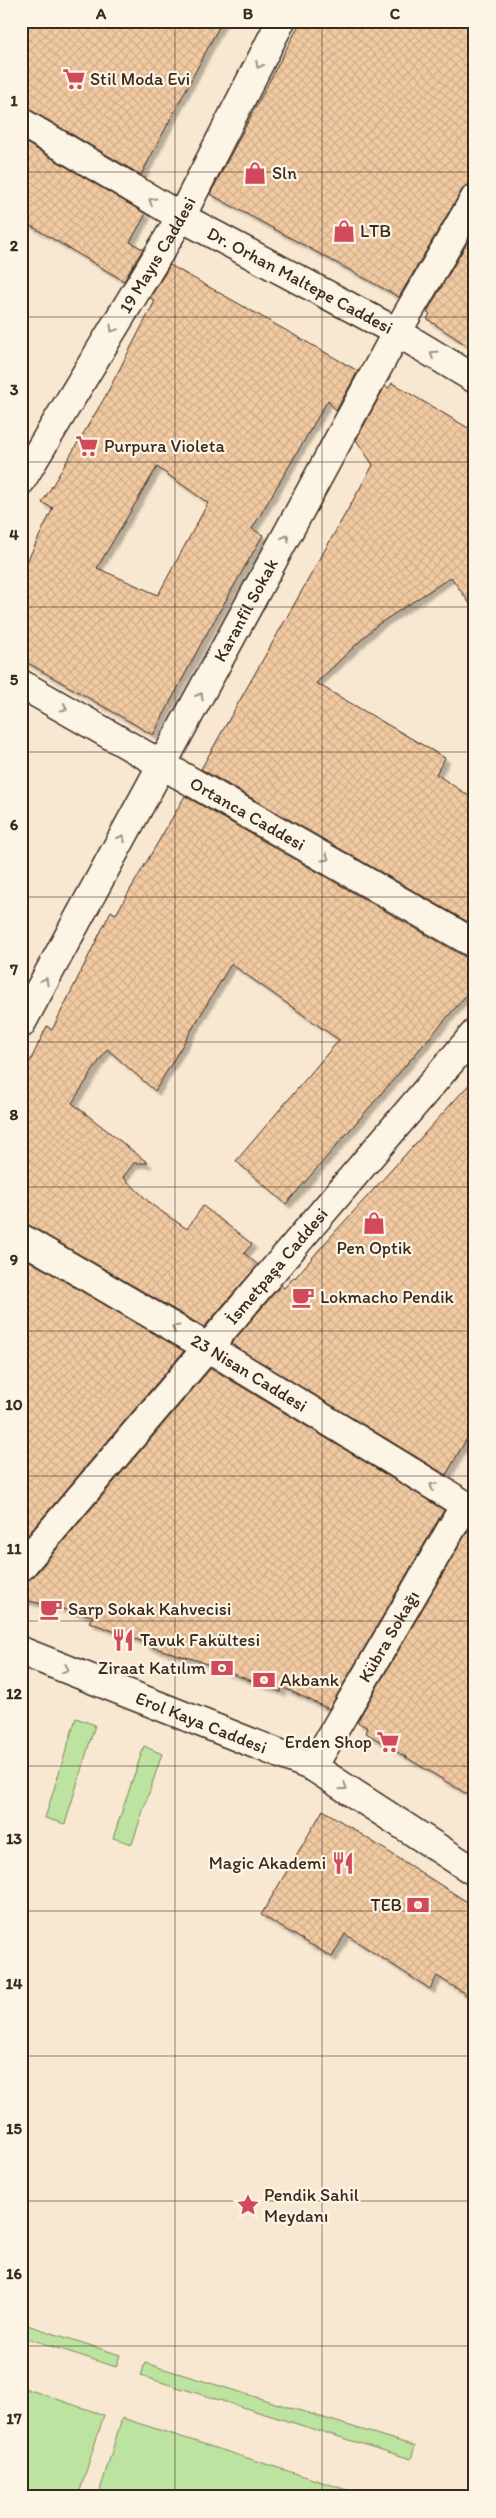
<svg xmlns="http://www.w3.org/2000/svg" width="496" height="2518" font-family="Itim,sans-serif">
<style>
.grass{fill:#bce39f;stroke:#7c865e}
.building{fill:url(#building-cross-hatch);stroke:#3b2a1e;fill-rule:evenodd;filter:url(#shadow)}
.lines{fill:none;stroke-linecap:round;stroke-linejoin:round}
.pedestrian-casing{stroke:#3b2a1e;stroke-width:31}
.minor-casing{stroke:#3b2a1e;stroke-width:31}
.tertiary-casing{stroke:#3b2a1e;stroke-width:31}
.pedestrian{stroke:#fcf5e5;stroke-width:28}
.minor{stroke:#fcf5e5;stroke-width:28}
.tertiary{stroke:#fcf5e5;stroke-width:28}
.oneway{stroke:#9c9082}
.grid{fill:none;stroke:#3b2a1e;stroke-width:1;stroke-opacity:0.55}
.labels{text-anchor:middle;stroke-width:4.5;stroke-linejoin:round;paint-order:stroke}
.poi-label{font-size:18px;fill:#3b2a1e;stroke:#fcf5e5;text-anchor:start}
.street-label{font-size:18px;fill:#3b2a1e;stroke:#fcf5e5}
.neatline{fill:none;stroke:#3b2a1e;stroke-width:2}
.grid-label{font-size:16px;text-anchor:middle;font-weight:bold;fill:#3b2a1e}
</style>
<defs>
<pattern id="building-cross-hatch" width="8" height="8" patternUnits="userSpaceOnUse" patternTransform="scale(1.25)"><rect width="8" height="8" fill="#f2caa2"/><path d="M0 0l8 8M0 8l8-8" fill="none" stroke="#d0ae8b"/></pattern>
<filter id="shadow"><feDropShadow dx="4.5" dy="4.5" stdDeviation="1" flood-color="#0004"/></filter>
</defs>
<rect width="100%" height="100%" fill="#f9e8d1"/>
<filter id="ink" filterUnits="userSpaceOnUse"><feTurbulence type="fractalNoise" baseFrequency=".02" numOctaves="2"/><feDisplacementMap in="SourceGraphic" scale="10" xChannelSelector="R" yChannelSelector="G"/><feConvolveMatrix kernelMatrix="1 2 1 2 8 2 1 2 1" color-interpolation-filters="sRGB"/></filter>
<g filter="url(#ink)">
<path class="grass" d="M76,1718L95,1725L65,1824L45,1818Z
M144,1746L162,1754L132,1844L113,1838Z
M21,2323L120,2355L116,2367L21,2336Z
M145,2363L415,2446L411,2459L141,2376Z
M21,2387L104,2415L78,2497H21Z
M122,2418L369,2497H98Z"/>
<path class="building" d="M21,21H222L141,175L29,109L21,106Z
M301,21H475V182L468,184L462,190L399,297L210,194Z
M21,140L146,214L130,242L143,249L124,281L21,220Z
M475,229V351L427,319L430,314L427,312Z
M170,265L358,371L336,411L328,400L252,529L263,535L202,642L153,735L21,659V574L53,508L42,503L105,397L155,301L150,298ZM157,467L208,503L158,595L97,568Z
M392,383L475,432V611L451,577L377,625L316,683L445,758L436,774L475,800V926L201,769L373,465L356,440L385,386L389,388Z
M185,796L467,958L475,960V985L286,1204L236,1161L339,1040L231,964L155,1091L107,1049L72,1103L148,1163H134L123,1177L152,1205L187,1229L203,1206L252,1244L244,1253L258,1265L204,1327L29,1225L21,1222V1080L47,1026L52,1030L111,911L116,914Z
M475,1078V1424L446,1475L231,1344L281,1285L284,1288L294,1277L295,1278L324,1244Z
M21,1256L184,1351L21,1543Z
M211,1368L444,1510L329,1709L282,1687L281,1692L196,1660L145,1645L146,1643L89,1622L93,1616L21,1599V1582L33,1577Z
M470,1527L475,1530V1799L366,1733L368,1728L357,1722Z
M323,1810L475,1907V2000L437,1976L430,1989L345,1934L332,1957L261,1915Z"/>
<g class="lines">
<defs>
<g id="pedestrian">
<path id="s1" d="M21,1567L475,1033"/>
<path id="s2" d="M313,1767L465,1505"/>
</g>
<g id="minor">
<path id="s3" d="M21,122L181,217L397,332L475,379"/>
<path id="s4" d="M21,481L181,217L281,21"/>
<path id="s5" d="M21,684L475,944"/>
<path id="s6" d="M21,1024L397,332L475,198"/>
<path id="s7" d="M21,1238L207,1347L475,1511"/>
</g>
<g id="tertiary">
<path id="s8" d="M21,1651L313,1767L475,1872"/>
</g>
</defs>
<use href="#pedestrian" class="pedestrian-casing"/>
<use href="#minor" class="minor-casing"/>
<use href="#tertiary" class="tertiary-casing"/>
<use href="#pedestrian" class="pedestrian"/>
<use href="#minor" class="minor"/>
<use href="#tertiary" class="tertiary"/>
</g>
<defs><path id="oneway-chevron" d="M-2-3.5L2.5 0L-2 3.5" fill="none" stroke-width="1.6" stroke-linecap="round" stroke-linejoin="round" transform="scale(1.25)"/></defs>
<g class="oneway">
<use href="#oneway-chevron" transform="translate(259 65) rotate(117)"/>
<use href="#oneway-chevron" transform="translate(152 201) rotate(-149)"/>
<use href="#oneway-chevron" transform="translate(113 329) rotate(121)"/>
<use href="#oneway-chevron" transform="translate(433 354) rotate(-149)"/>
<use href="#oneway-chevron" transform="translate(286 538) rotate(-61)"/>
<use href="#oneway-chevron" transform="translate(200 696) rotate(-61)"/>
<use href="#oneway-chevron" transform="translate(64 708) rotate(29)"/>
<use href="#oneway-chevron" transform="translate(122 838) rotate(-61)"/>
<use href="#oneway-chevron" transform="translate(326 858) rotate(30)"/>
<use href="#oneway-chevron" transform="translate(45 981) rotate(-61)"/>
<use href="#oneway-chevron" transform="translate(175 1328) rotate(-150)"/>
<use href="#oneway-chevron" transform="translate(433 1486) rotate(-148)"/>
<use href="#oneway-chevron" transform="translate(66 1669) rotate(22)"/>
<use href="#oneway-chevron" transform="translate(344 1787) rotate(33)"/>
</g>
</g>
<path class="grid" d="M175,21V2497M322,21V2497M21,172H475M21,317H475M21,462H475M21,607H475M21,752H475M21,897H475M21,1042H475M21,1187H475M21,1331H475M21,1476H475M21,1621H475M21,1766H475M21,1911H475M21,2056H475M21,2201H475M21,2346H475"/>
<defs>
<symbol id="supermarket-bare" viewBox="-9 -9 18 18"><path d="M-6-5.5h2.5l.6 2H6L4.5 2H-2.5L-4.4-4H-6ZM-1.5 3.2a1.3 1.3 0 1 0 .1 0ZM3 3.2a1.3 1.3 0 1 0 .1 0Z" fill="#d1495b" stroke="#fcf5e5" stroke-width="2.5" paint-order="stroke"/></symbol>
<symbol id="shop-bare" viewBox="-9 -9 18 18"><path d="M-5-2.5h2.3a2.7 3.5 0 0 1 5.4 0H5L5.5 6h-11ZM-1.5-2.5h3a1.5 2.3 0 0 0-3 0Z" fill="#d1495b" stroke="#fcf5e5" stroke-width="2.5" paint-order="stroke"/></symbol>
<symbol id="cafe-bare" viewBox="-9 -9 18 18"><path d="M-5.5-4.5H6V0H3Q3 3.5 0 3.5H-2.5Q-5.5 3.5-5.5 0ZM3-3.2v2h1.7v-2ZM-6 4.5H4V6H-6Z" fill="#d1495b" stroke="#fcf5e5" stroke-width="2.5" paint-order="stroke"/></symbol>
<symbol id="restaurant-bare" viewBox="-9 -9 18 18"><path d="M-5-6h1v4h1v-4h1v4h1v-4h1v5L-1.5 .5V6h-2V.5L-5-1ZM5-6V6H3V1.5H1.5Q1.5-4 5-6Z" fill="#d1495b" stroke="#fcf5e5" stroke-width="2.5" paint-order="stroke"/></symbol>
<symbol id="bank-bare" viewBox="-9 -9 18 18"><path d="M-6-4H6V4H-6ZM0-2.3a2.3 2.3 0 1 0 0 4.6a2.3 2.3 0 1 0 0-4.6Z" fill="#d1495b" stroke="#fcf5e5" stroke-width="2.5" paint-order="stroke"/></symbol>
<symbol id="sight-bare" viewBox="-9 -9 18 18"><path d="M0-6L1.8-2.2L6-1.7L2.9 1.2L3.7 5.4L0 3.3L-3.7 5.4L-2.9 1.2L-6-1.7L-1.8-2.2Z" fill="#d1495b" stroke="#fcf5e5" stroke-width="2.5" paint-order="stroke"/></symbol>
</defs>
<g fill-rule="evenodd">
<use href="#supermarket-bare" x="58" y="63" width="32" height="32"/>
<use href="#shop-bare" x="239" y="157" width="32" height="32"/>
<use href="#shop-bare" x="328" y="215" width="32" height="32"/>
<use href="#supermarket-bare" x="71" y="430" width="32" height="32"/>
<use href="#shop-bare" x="358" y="1207" width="32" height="32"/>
<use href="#cafe-bare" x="287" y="1281" width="32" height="32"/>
<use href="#cafe-bare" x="35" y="1593" width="32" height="32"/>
<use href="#restaurant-bare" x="107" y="1624" width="32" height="32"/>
<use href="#bank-bare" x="206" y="1652" width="32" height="32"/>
<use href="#bank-bare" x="248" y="1664" width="32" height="32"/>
<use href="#supermarket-bare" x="372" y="1726" width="32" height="32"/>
<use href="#restaurant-bare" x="327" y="1847" width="32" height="32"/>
<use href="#bank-bare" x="402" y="1889" width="32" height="32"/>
<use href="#sight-bare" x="232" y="2189" width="32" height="32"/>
</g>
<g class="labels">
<g class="poi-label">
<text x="90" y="85">Stil Moda Evi</text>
<text x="272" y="179">Sln</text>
<text x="360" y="237">LTB</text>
<text x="104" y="452">Purpura Violeta</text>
<text x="374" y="1254" text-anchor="middle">Pen Optik</text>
<text x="320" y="1303">Lokmacho Pendik</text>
<text x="68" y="1615">Sarp Sokak Kahvecisi</text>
<text x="140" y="1646">Tavuk Fakültesi</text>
<text x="206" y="1674" text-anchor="end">Ziraat Katılım</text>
<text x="280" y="1686">Akbank</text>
<text x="372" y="1748" text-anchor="end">Erden Shop</text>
<text x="326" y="1869" text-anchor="end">Magic Akademi</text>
<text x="402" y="1911" text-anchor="end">TEB</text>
<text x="264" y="2201">Pendik Sahil<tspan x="264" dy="21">Meydanı</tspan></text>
</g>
<g class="street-label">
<text dy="6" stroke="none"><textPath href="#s4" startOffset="264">19 Mayıs Caddesi</textPath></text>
<text dy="6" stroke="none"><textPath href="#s3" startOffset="321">Dr. Orhan Maltepe Caddesi</textPath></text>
<text dy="6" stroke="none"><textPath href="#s6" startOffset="471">Karanfil Sokak</textPath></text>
<text dy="6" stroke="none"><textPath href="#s5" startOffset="261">Ortanca Caddesi</textPath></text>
<text dy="6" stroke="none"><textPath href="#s1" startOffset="395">İsmetpaşa Caddesi</textPath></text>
<text dy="6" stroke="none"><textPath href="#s7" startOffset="265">23 Nisan Caddesi</textPath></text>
<text dy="6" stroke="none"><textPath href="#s2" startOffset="151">Kübra Sokağı</textPath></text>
<text dy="6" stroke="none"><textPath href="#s8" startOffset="194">Erol Kaya Caddesi</textPath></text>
</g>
</g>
<rect width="496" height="2518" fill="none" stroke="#fcf5e5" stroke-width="55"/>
<rect x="28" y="28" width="440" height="2462" class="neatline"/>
<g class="grid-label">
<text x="101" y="19">A</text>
<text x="248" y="19">B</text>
<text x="395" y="19">C</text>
<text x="14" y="106">1</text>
<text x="14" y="251">2</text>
<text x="14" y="395">3</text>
<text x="14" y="540">4</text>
<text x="14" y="685">5</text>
<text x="14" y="830">6</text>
<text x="14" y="975">7</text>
<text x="14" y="1120">8</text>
<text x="14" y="1265">9</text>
<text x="14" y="1410">10</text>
<text x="14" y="1554">11</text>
<text x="14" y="1699">12</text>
<text x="14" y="1844">13</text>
<text x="14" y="1989">14</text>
<text x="14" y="2134">15</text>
<text x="14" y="2279">16</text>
<text x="14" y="2424">17</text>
</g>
</svg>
